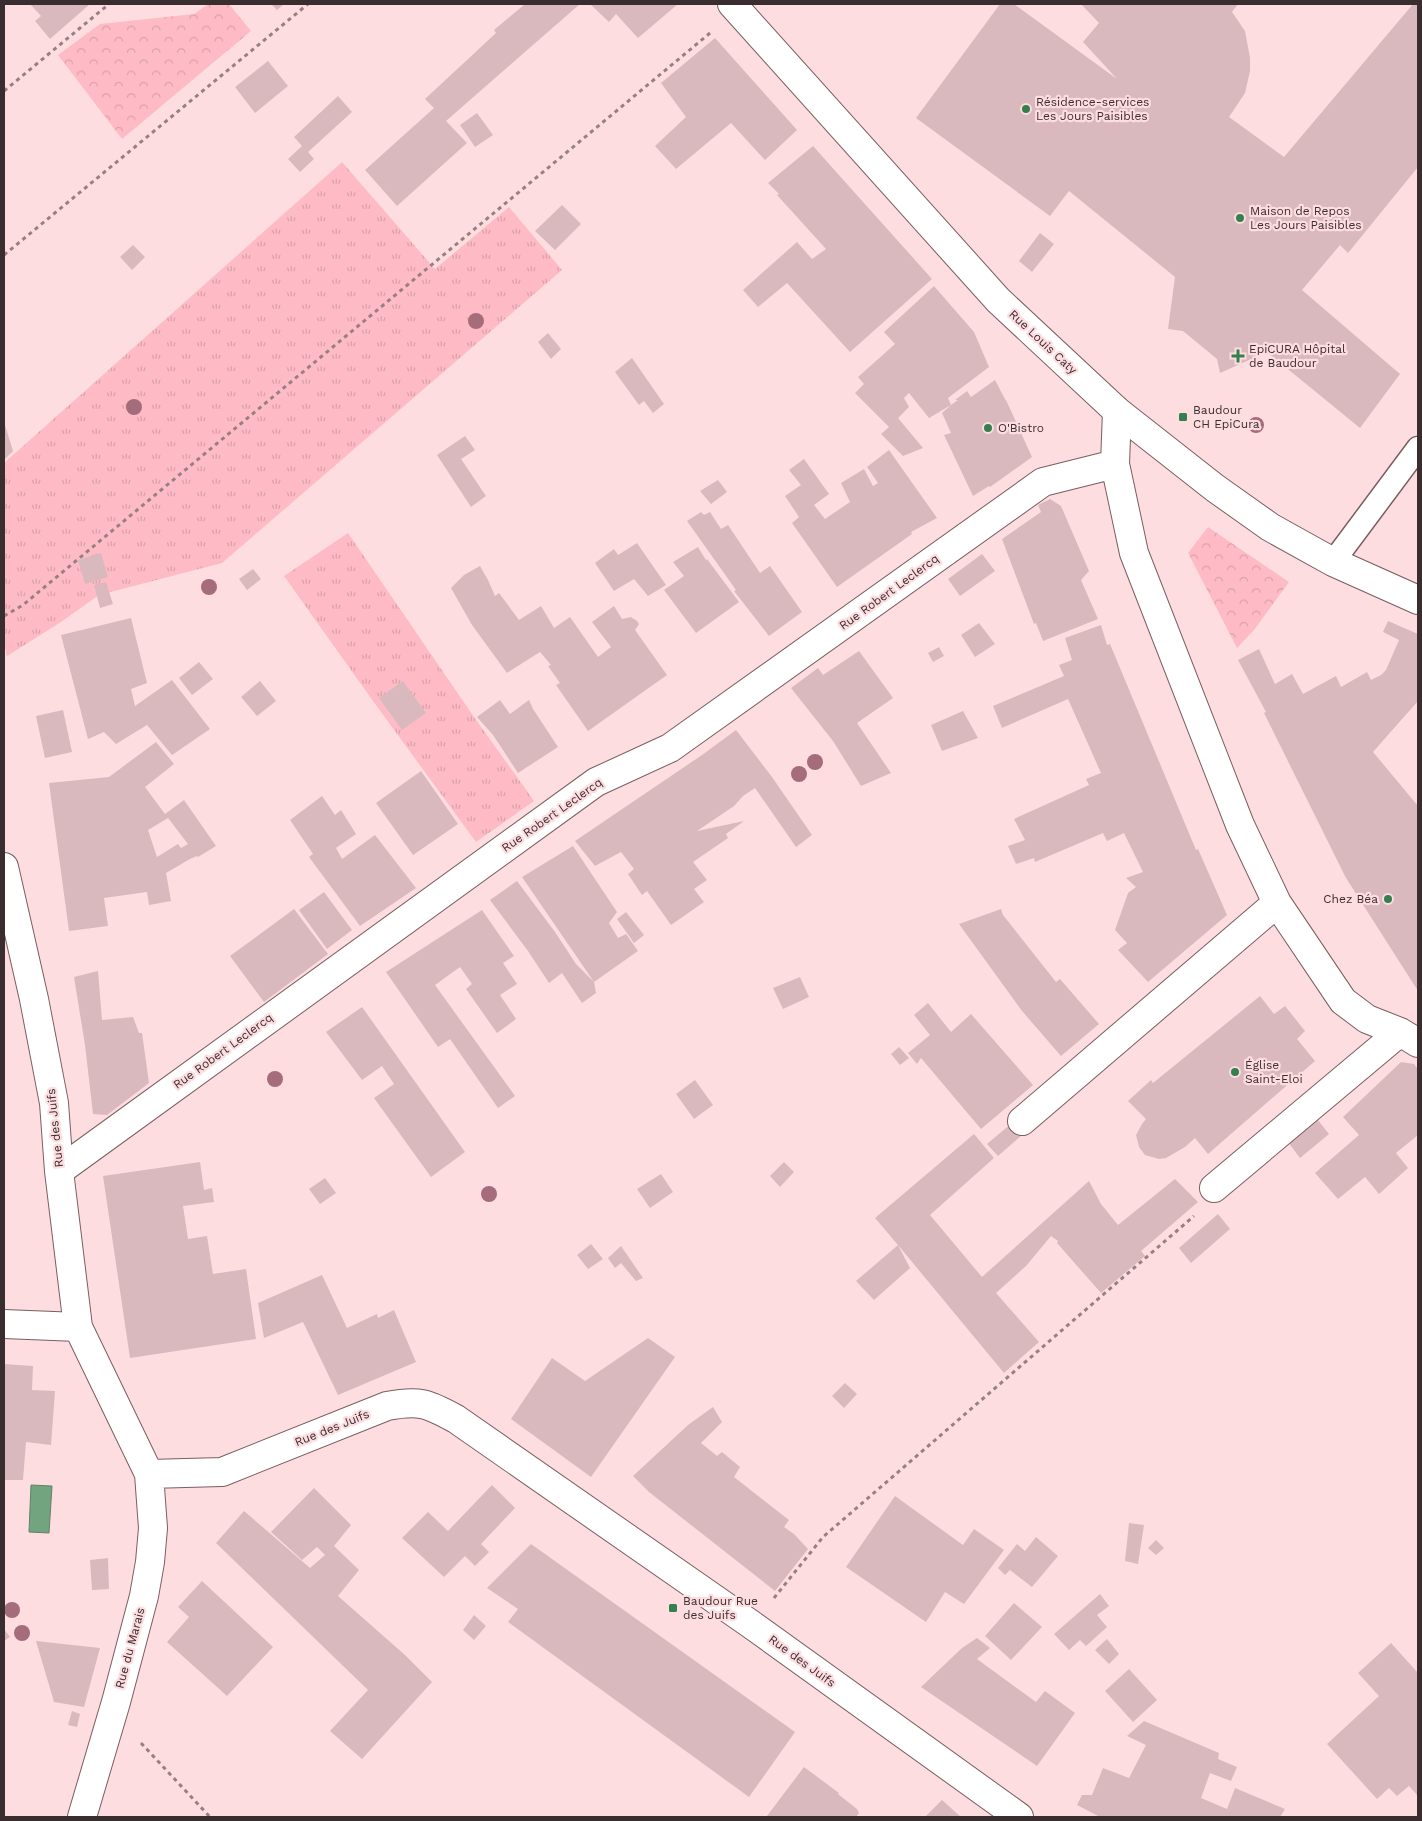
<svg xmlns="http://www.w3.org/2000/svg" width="1422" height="1821" font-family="'Work Sans',sans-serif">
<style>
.grass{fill:url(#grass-tufts)}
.forest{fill:url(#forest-crowns)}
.water{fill:#72a57f;stroke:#618167}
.building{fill:#dab9be;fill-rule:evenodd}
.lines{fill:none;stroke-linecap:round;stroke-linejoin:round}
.lane-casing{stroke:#7a5d61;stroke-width:25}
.street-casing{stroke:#7a5d61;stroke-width:30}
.secondary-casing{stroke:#7a5d61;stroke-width:30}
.path{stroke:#968083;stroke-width:3;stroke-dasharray:4 4;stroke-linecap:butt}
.lane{stroke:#fff;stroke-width:22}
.street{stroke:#fff;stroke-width:28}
.secondary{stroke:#fff;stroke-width:28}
.tree{fill:#a56c7b}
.poi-dot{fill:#347f4d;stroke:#fedde1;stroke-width:2}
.labels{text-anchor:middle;stroke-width:4.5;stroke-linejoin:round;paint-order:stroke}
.poi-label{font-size:12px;fill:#3a2d2f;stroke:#fedde1;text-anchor:start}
.street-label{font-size:12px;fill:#3a2d2f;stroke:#fedde1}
</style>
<defs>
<pattern id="grass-tufts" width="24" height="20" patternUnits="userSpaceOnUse" patternTransform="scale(1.25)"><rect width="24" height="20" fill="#febbc6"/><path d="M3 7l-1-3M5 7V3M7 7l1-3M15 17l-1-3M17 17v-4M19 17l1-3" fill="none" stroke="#daa1aa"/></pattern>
<pattern id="forest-crowns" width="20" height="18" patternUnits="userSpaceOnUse" patternTransform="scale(1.25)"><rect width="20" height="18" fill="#febbc6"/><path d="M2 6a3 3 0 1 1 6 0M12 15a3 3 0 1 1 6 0" fill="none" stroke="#daa1aa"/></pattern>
</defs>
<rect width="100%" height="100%" fill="#fedde1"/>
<path class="grass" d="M342,162L435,269L509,207L562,270L222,563L99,595L61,622L7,656L4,643V463Z
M348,533L474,717L534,801L476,842L373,701L284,576Z"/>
<path class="forest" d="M208,4H229L251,31L122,139L58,55L100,24L194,14Z
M1208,527L1289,582L1254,630L1237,648L1188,553Z"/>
<path class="water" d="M31,1485L52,1486L49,1533L29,1532Z"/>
<path class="building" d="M30,4H90L50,39L35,21L41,16Z
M271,4H284L277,10Z
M525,4H580L446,121L467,143L397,206L365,170L434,108L425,99L496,33L494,30Z
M590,4H678L638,38L616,14L609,22Z
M1000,4H1014L1117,79L1083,42L1099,23L1081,4H1238L1232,12L1245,31L1250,58V71L1245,93L1229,117L1284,157L1413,4H1418V167L1348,253L1340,245L1302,290L1400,374L1360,428L1267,352L1220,373L1217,359L1183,331L1168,329L1175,277L1069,191L1050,216L916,118Z
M715,38L797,130L765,160L731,123L676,169L655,146L686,117L661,83Z
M268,61L288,86L255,113L235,87Z
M338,96L352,112L308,152L314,159L300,172L288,159L302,146L294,137Z
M477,113L493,135L475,147L460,125Z
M813,146L932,279L850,352L787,283L758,307L743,290L797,242L812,259L826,249L777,195L779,194L768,183Z
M562,205L581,224L555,250L535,231Z
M1040,233L1054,244L1032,272L1019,261Z
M133,245L145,257L132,270L120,257Z
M934,286L974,332L989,367L948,398L951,405L958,400H955L967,391L971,397L995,380L1006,401V400L1032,457L990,487L989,486L973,496L944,435L951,433L942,413L951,405L929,418L909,393L904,398L909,407L898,418L923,448L903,456L881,434L889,427L855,393L864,384L858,377L895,344L884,332Z
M548,333L561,349L551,359L538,342Z
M632,358L664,404L653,413L644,401L639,405L615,372Z
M4,422L13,451L4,460Z
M465,436L475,450L461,459L486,496L471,507L437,455Z
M889,450L937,518L911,532L912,534L837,587L792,523L799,517L785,496L801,485L789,470L804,459L829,494L814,505L825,519L850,502L841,483L864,469L873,486L878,483L867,467Z
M718,480L727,492L711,504L700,491Z
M1050,499L1061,506L1089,571L1081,580L1098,619L1043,641L1036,623L1034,624L1002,539L1041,512L1038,505Z
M701,512L704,515L710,512L721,529L728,525L760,573L770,566L802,612L769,636L734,591L736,590L687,521Z
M637,543L666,585L648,596L634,579L614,591L595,563L614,549L618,555Z
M698,547L706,560L707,559L739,602L696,633L664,590L684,576L673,562Z
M101,553L108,577L85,584L78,560Z
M982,554L995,571L960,596L948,579Z
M480,566L488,580L495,596L499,593L519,620L541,606L554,628L570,617L598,657L611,647L592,622L614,606L622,619L631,617L637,621L639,624L635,630L667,675L588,731L556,685L560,683L548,666L551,665L540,652L507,673L472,625L451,588L464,575Z
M253,569L261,579L247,590L239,579Z
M106,582L113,604L100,608L94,585Z
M131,618L147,683L131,689L135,706L172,680L210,729L172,755L147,725L116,744L104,732L88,739L61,635Z
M1388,621L1418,634V701L1373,752L1418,806V991L1346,878L1264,713L1266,712L1238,660L1259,649L1275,684L1292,674L1303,694L1336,676L1341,687L1367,672L1371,680L1381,675L1386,670L1399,640L1383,632Z
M979,623L995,644L975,657L961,635Z
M1101,625L1107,645L1110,644L1196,850L1198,849L1227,915L1148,982L1118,950L1127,943L1115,930L1128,893L1136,887L1126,878L1143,872L1124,833L1107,841L1103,833L1035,862L1034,858L1016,864L1008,846L1025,840L1014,819L1089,785L1086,779L1101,773L1068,699L1002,728L993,706L1064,676L1059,665L1072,660L1065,638Z
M939,647L944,656L933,662L928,653Z
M859,651L893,698L857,723L891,773L861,786L833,741L791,688L818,668L823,675Z
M199,662L213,679L192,695L179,678Z
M260,681L276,701L257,716L241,697Z
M403,681L426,713L402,730L379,698Z
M500,700L510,714L529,700L533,709L558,747L518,773L493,735L477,717Z
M63,710L72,752L45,758L36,716Z
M963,711L978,738L942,751L931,725Z
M736,730L772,777L812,835L796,847L755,788L743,796L734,806L697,831L744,821L726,834L728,838L693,862L707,880L694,889L704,902L671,925L647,891L642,895L628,874L634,869L621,852L595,866L575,841L702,755Z
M156,742L174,764L145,787L165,814L184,800L216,846L198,857L197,856L190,859L166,873L171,901L149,905L147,892L104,898L108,926L69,931L49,783L109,777ZM168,818L188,844L181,848L178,844L157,857L148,830Z
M421,771L458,824L413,855L376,803Z
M322,796L335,815L341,810L356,834L336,848L342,859L375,835L416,888L360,926L309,857L313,854L290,820Z
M573,846L617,912L609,923L618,938L626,934L638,951L594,982L522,877Z
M517,881L555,932L576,964L594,982L596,993L582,1003L562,973L549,983L528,951L490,900Z
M324,892L352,930L327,949L299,910Z
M294,909L328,954L264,1002L230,956Z
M1001,909L1003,915L1056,982L1060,979L1099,1024L1061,1056L1022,1011L959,924Z
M482,910L514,956L503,963L517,984L500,995L516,1019L497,1033L466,989L472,984L460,967L435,985L515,1096L498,1108L450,1039L438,1047L386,972Z
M626,912L644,935L634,943L617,919Z
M98,971L102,1020L133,1017L139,1033H142L149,1083L107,1115L93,1114L85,1045L74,977Z
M800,977L809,997L783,1009L773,988Z
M1260,996L1274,1014L1285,1006L1305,1031L1297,1039L1315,1061L1208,1154L1195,1138L1185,1147L1166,1158L1159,1159L1145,1155L1139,1147L1136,1135L1142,1124L1146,1119L1128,1101L1151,1080L1153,1083Z
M928,1003L951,1032L971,1014L1033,1085L981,1129L921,1058L917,1064L908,1053L930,1035L914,1015Z
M362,1007L465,1152L431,1177L374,1098L394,1084L382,1066L362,1080L326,1032Z
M899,1047L909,1058L900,1065L891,1054Z
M1401,1062L1414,1064L1418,1069V1135L1396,1153L1408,1168L1379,1194L1365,1177L1338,1199L1315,1173L1359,1135L1343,1117Z
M695,1080L713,1105L694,1119L676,1094Z
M1317,1119L1329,1134L1300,1158L1288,1142Z
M1012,1123L1022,1135L998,1156L987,1144Z
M974,1134L994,1158L930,1215L982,1277L1089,1181L1101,1204L1118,1225L1175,1179L1198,1202L1141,1251L1145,1256L1101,1293L1057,1243L1058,1241L1051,1236L1026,1266L996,1293L1039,1342L1004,1373L898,1245L910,1268L874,1300L856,1281L898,1245L875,1218Z
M200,1162L204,1190L212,1188L214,1202L183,1206L188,1239L207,1236L213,1274L246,1269L256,1339L130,1358L103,1176Z
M784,1162L794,1172L780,1187L770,1176Z
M661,1174L673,1192L650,1208L637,1189Z
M325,1178L336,1193L320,1204L309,1189Z
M1218,1214L1230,1229L1191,1263L1179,1248Z
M591,1244L603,1259L588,1269L577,1255Z
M621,1246L643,1278L636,1281L621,1263L615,1268L608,1258Z
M322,1275L347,1328L377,1314L378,1318L394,1310L416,1362L338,1395L303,1322L264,1338L258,1303Z
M648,1338L675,1357L591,1477L511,1419L552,1358L585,1381Z
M4,1364L33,1366L32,1390L55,1391L51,1445L26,1442L23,1480H4Z
M845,1383L857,1394L844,1408L832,1396Z
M713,1407L722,1422L701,1443L717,1456L722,1452L740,1467L734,1477L789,1520L784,1527L794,1534L808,1549L775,1591L649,1492L633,1476L688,1425Z
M492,1485L515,1508L481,1544L489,1552L475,1566L465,1556L444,1577L402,1538L428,1512L448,1531Z
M314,1488L351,1525L334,1546L359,1570L338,1596L405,1655L432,1682L362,1759L330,1731L368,1690L216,1543L244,1511L310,1568L325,1555L317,1547L302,1560L271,1532Z
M895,1496L963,1545L974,1529L1004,1550L964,1604L945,1592L926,1622L846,1567Z
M1129,1523L1144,1525L1138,1564L1125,1561Z
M1036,1537L1058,1556L1032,1587L1010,1570L1005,1575L998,1568L1017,1544L1025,1551Z
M1156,1540L1164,1548L1156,1555L1148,1548Z
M531,1544L795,1732L749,1797L508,1622L518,1609L487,1588Z
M108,1558L109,1589L92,1590L90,1560Z
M202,1581L273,1647L227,1696L167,1642L189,1617L178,1607Z
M1100,1594L1109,1606L1097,1615L1107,1627L1086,1646L1080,1640L1069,1650L1054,1634Z
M1014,1603L1042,1627L1011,1660L985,1636Z
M474,1615L486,1626L474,1640L463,1630Z
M4,1629L10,1637L4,1641Z
M977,1638L990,1648L977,1659L1036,1702L1045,1691L1075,1713L1037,1766L921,1687L962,1648Z
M1107,1639L1119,1654L1109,1664L1095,1650Z
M36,1641L100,1648L84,1707L54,1702Z
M1391,1643L1418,1673V1796L1409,1786L1397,1796L1389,1788L1377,1799L1327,1744L1379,1696L1358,1673Z
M1129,1669L1157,1700L1133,1722L1105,1691Z
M72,1711L80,1714L77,1727L68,1725Z
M1144,1721L1219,1753L1218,1759L1237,1767L1231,1781L1210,1773L1201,1798L1227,1809L1235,1788L1285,1809L1280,1817H1100L1077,1805L1082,1795H1092L1103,1768L1129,1778L1146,1745L1127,1736Z
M804,1767L839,1793L838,1794L857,1809L859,1813L856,1817L767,1816Z
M942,1800L961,1817H925Z"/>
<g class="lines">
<defs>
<path id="lane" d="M1333,562L1418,448"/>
<path id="street" d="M1117,411L1115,464L1134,553L1240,825L1277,903L1343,1001L1367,1019L1400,1032L1418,1043
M4,867L34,999L54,1103L59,1171L78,1327L149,1474L153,1528L150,1562L144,1596L116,1702L82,1817
M1022,1121L1277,903
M59,1171L596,782L670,748L1043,482L1115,464
M1214,1188L1400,1032
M4,1324L78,1327
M149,1474L222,1472L387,1406C419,1400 427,1403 456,1419L752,1625L1019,1817"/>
<path id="secondary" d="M732,4L998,300L1117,411L1215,488L1270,527L1333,562L1418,600"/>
</defs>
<use href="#lane" class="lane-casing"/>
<use href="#street" class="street-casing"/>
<use href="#secondary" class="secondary-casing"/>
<path class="path" d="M4,91L109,4
M4,255L308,4
M4,616L23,605L710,33
M774,1598L823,1537L1194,1216
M141,1743L210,1817"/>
<use href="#lane" class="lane"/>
<use href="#street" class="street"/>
<use href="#secondary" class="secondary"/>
</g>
<g class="tree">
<circle cx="476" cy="321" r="8"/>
<circle cx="134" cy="407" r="8"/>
<circle cx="1256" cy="425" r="8"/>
<circle cx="209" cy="587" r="8"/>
<circle cx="815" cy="762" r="8"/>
<circle cx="799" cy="774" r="8"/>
<circle cx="275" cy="1079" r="8"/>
<circle cx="489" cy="1194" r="8"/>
<circle cx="12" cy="1610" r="8"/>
<circle cx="22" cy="1633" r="8"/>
</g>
<g class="poi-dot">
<circle cx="1026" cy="109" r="5"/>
<circle cx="1240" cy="218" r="5"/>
<path d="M1235.5 348.5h5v5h5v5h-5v5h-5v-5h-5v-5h5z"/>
<rect x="1178" y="412" width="10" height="10" rx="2.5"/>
<circle cx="988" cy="428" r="5"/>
<circle cx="1388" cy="899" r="5"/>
<circle cx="1235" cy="1072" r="5"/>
<rect x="668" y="1603" width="10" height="10" rx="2.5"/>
</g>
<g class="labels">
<g class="poi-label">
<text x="1036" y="106">Résidence-services<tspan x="1036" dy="14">Les Jours Paisibles</tspan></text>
<text x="1250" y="215">Maison de Repos<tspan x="1250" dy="14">Les Jours Paisibles</tspan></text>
<text x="1249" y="353">EpiCURA Hôpital<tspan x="1249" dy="14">de Baudour</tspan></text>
<text x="1193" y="414">Baudour<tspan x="1193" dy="14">CH EpiCura</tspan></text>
<text x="998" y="432">O'Bistro</text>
<text x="1378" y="903" text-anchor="end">Chez Béa</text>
<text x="1245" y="1069">Église<tspan x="1245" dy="14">Saint-Eloi</tspan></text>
<text x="683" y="1605">Baudour Rue<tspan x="683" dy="14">des Juifs</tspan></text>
</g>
<g class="street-label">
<text transform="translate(1043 342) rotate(43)" y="4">Rue Louis Caty</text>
<text transform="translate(889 592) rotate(-36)" y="4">Rue Robert Leclercq</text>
<text transform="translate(552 815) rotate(-35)" y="4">Rue Robert Leclercq</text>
<text transform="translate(223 1051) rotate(-36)" y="4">Rue Robert Leclercq</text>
<text transform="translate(55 1128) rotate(-96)" y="4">Rue des Juifs</text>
<text transform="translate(332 1428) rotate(-22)" y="4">Rue des Juifs</text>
<text transform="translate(130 1648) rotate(-75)" y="4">Rue du Marais</text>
<text transform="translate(802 1661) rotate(36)" y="4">Rue des Juifs</text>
</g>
</g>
<rect width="1422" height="1821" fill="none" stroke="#3a2d2f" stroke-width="10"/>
</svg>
